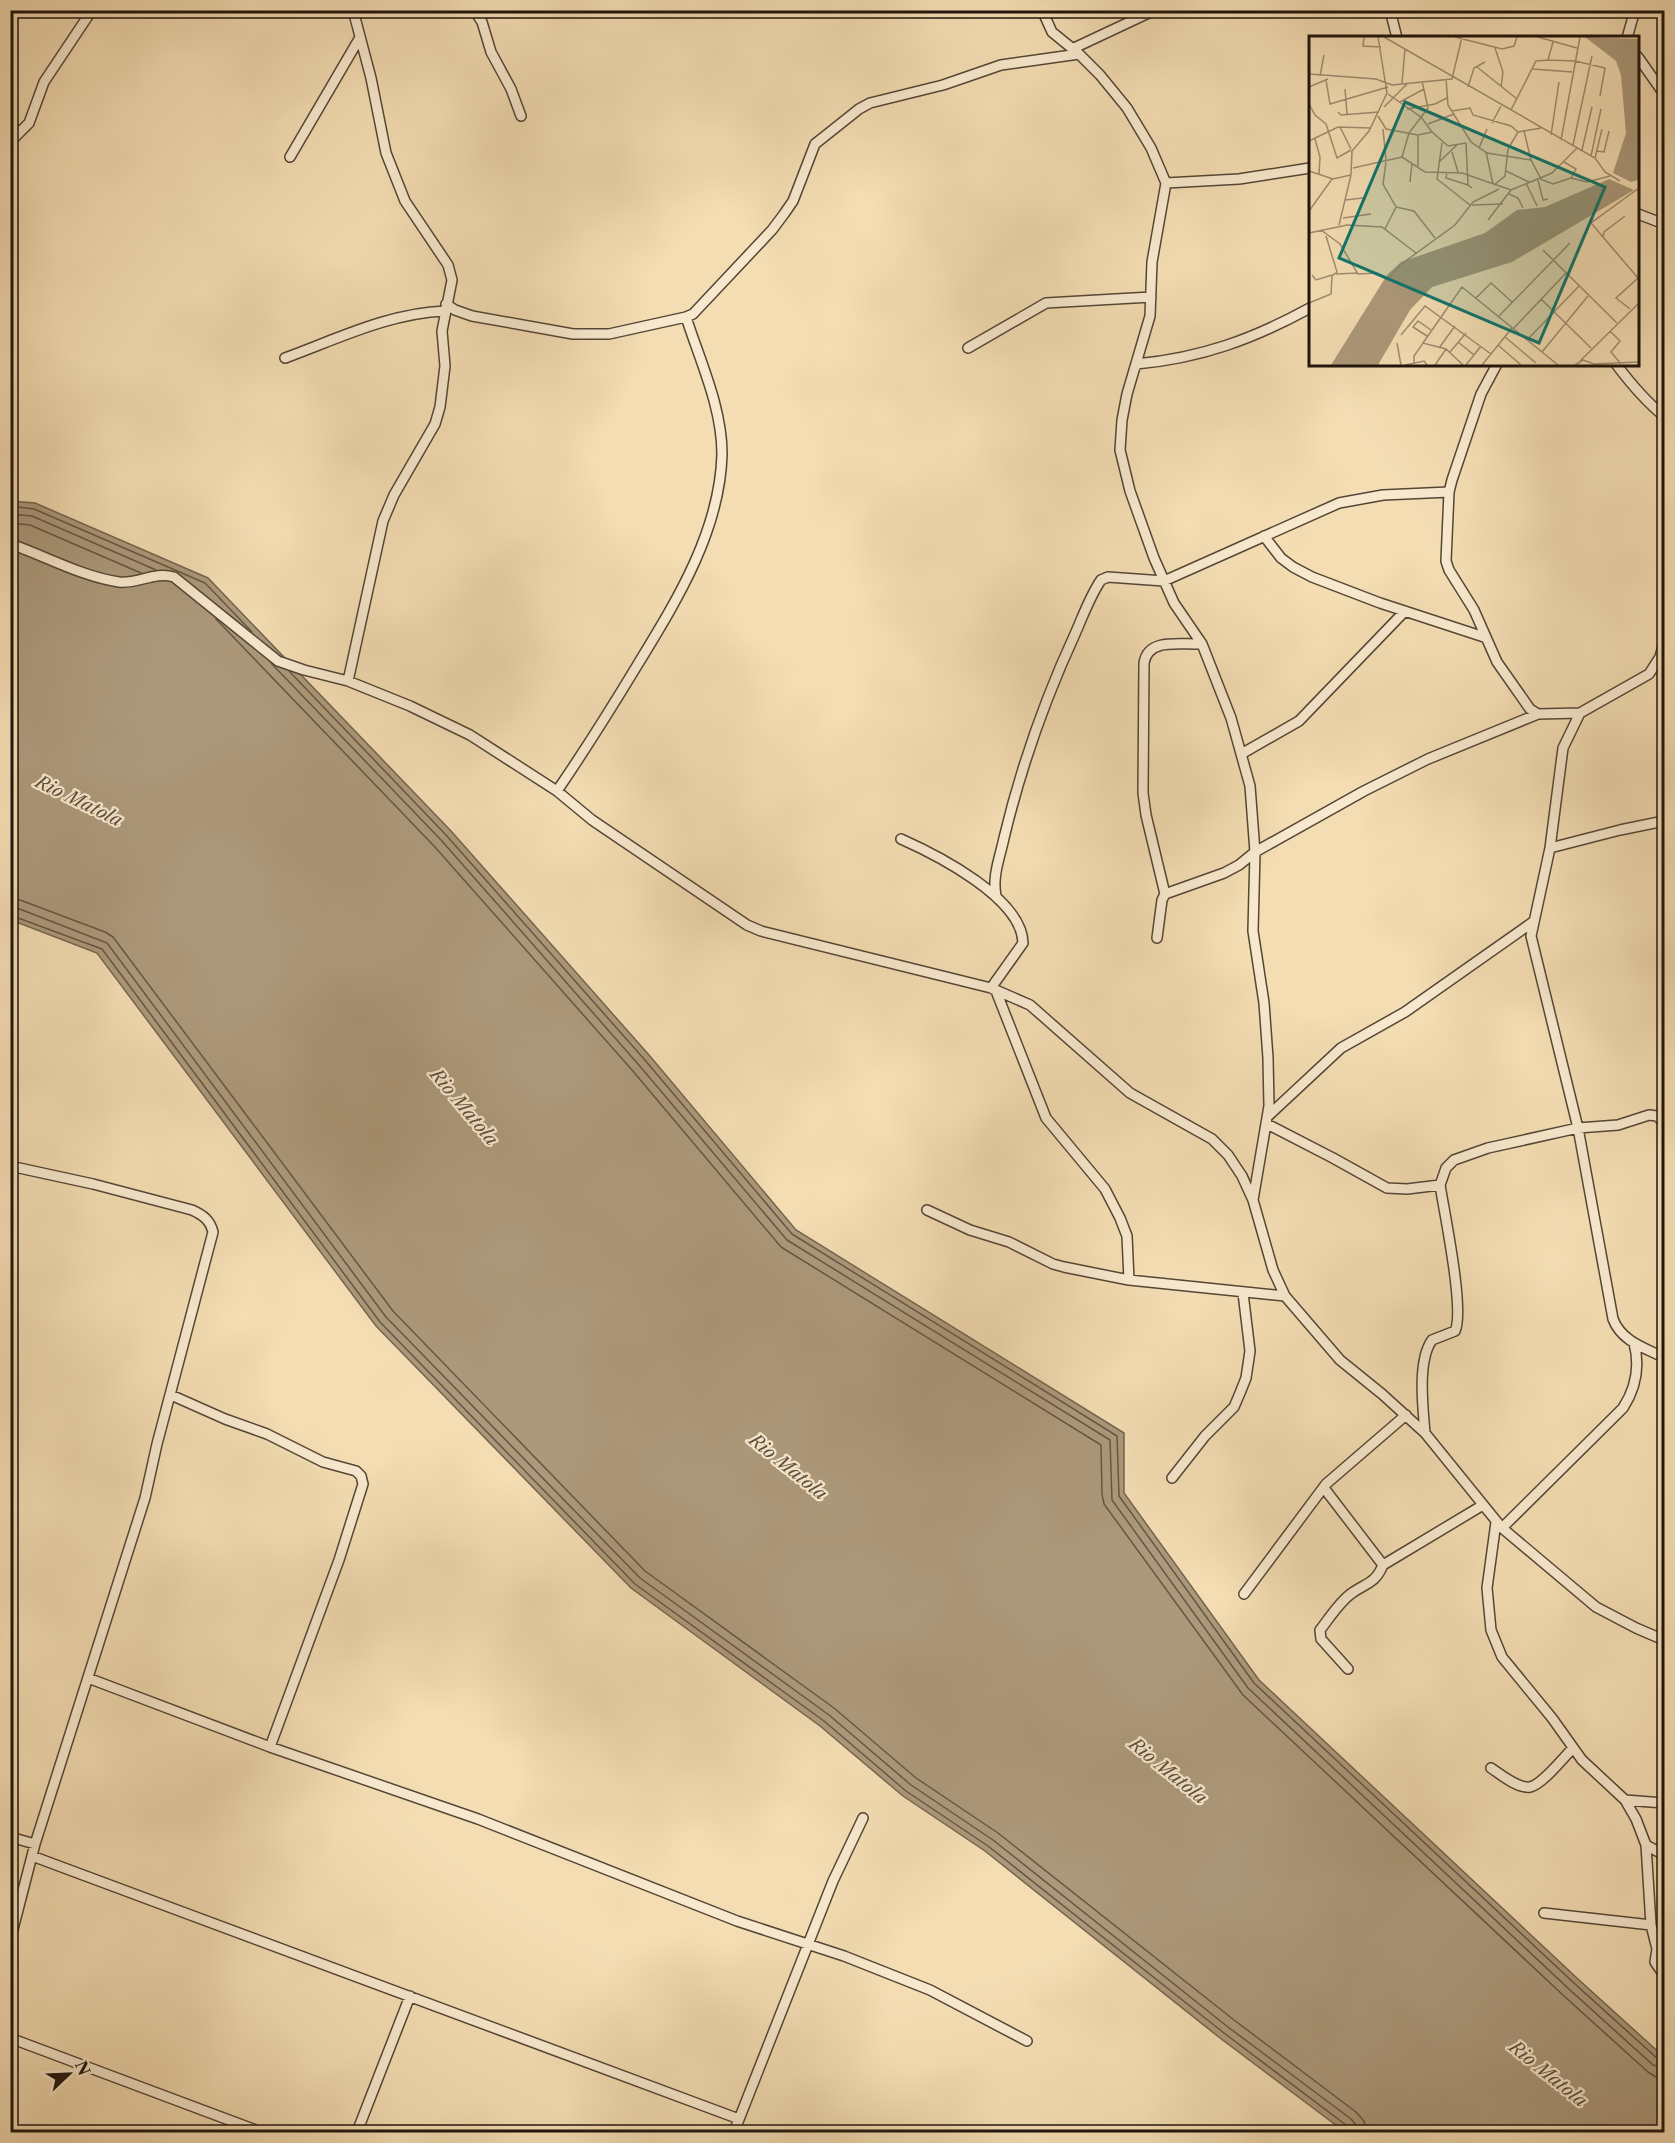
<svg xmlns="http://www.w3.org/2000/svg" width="1675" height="2143" font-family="'Libre Caslon Text',serif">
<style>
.water{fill:#ac997b;stroke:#74644f;stroke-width:1.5}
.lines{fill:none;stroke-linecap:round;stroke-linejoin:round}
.shore{stroke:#665644;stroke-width:1.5}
.street-casing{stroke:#544636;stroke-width:12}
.street{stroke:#f8e9ce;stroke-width:9}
.labels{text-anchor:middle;stroke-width:4.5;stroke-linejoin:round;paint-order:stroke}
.water-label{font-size:18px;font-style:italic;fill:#5e503e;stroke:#f8e9ce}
.inset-road{fill:none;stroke:#9f8d71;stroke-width:1.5}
.view{fill:#0f766e;fill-opacity:0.15;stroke:#0f766e;stroke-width:3}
.inset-edge{fill:none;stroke:#1f140d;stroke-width:3}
</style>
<rect width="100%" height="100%" fill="#f4ddb3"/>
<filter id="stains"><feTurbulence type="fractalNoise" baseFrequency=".00333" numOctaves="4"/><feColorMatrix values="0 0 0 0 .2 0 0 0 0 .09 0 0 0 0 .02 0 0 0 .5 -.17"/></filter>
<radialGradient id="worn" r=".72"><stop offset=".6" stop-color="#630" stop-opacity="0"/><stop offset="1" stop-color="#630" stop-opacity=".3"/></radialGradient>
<path class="water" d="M10,501L35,503L208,578L451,831L649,1055L796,1230L1124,1433V1493L1259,1680L1579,1980L1664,2057V2132H1347L1333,2123L1220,2038L985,1851L903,1796L820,1726L631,1588L376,1326L97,953L11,920Z"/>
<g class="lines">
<path class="shore" d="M10,506L34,509L205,583L252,632
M10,514L32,516L156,570
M10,523L30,525L141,573
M216,619L434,846L632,1070L781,1247L1101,1445L1102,1494L1104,1504L1243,1695L1564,1996L1648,2072L1656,2077H1664
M271,663L441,840L638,1064L787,1240L1110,1440L1112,1500L1248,1688L1570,1990L1653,2065L1664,2068
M289,671L446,835L644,1059L792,1234L1117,1436L1119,1496L1254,1683L1575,1984L1658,2059L1664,2061
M10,898L20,900L105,932L113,937L393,1311L645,1571L834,1708L916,1778L998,1833L1234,2020L1356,2112L1364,2121L1366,2132
M10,907L17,908L107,943L386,1317L640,1578L829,1715L911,1785L993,1840L1228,2027L1351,2119L1356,2125L1357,2132
M10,915L102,949L380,1322L635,1584L824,1721L906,1791L988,1846L1224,2033L1346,2125L1349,2132"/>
<defs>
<path id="street" d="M474,10L482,22L491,52L511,89L521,116
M1042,10L1052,32L1079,54L1100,75L1127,108L1151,148L1166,183L1152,262L1150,316L1127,394L1122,420L1120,450L1130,491L1154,558L1174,603L1202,644L1231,718L1250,786L1255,852L1253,931L1264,1003L1268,1058L1269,1106L1253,1200L1273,1270L1285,1296L1340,1360L1382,1394L1425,1433L1502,1528L1596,1607L1636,1628L1664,1640
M1390,10L1397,38
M1627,38L1635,10
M1072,49L1155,10
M1638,57L1664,94
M10,142L29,123L44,82L92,10
M290,157L359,39
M1166,183L1239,179L1310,168
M1638,214L1664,224
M446,304L455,310L472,316L573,334H609L686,317L693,314L772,230L784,214L793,201L815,144L859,109L870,103L943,85L1001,65L1079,54
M968,348L1046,303L1151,297
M285,358C337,339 389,313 445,311
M1136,364C1202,358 1253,339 1310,308
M1497,364L1481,394L1452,480L1449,492L1446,561L1449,570L1474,610L1497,662L1530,709L1538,714L1580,713
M1616,364C1631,384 1645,401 1664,416
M10,423L12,434L10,449
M1264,536L1281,558L1293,567L1312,577L1380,603L1484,637
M10,541L16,546C49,558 84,577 119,582C138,584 155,571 174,577L278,661L304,670L348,681L410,706L470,735L557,791L592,820L747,925L761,931L991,988L1030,1005L1130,1093L1212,1139L1228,1155L1242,1176L1253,1200
M348,681L383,521L394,495L435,424L440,407L445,366L442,331L452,280L448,265L405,201L386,153L371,78L353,10
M1243,753L1299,721L1405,611
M557,791C585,750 612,707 638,664C677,600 720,531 722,454C722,407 700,361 686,317
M901,839C937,855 1022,898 1023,943L991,988
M1550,848L1620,830L1664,821
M1165,894L1146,815L1143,793L1144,663C1148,637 1182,645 1202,644
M996,896C992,876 1000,857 1004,838C1021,767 1045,699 1075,634C1083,616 1090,596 1101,580L1108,577L1164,581L1339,503L1383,495L1449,492
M1157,938L1162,900L1165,894L1224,873L1239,865L1255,852L1364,791L1428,759L1538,714
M996,991L1046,1118L1105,1189L1120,1218L1127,1236L1129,1280
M1267,1117L1341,1048L1405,1012L1533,922
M1267,1124L1333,1158L1387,1188L1407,1189L1440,1185L1446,1168L1454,1160L1488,1148L1578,1128L1618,1125L1649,1115L1657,1116L1664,1123
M10,1166L93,1184L192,1210C203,1215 210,1220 213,1232L157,1444L145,1498L35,1844L10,1941
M927,1210L970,1230L1009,1242L1053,1264L1064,1267L1129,1280L1285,1296
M1661,1356C1642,1347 1621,1340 1613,1319L1578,1128L1531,936L1550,848L1563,748L1580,713L1649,674L1660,657L1664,642
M171,1395L225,1419L267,1434L323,1462L356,1471L361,1476L363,1484L339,1560L270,1747
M1425,1433C1423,1408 1417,1361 1432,1340L1455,1331C1465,1311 1444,1211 1440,1185
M1172,1478L1205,1436L1234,1407L1240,1393L1246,1378L1250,1351L1243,1293
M1324,1488L1383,1565
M1496,1522L1487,1588L1491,1630L1502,1657L1552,1718L1582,1760L1625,1800L1636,1819L1646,1845L1651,1925L1657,1949L1655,1962L1664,1975
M1502,1528L1623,1408C1636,1388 1640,1366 1634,1343
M1244,1594L1326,1484L1406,1415
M1348,1669L1321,1639L1320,1630C1329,1619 1339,1602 1352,1593C1366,1583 1375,1584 1383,1565L1483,1505
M88,1678L270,1747L478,1819L737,1921L844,1956L930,1990L1027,2041
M1491,1768C1500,1774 1518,1789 1530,1787C1542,1785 1564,1757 1573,1748
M1625,1800L1664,1803
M10,1837L35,1844
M1646,1845L1664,1855
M32,1856L739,2119
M1544,1913L1651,1925
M10,2038L261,2132
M357,2132L410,1996
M734,2132L833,1881L863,1818"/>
</defs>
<use href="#street" class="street-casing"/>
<use href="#street" class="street"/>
</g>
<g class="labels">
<g class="water-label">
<text transform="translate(79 801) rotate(26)" y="6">Rio Matola</text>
<text transform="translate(464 1107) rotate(50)" y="6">Rio Matola</text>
<text transform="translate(788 1467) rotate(39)" y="6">Rio Matola</text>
<text transform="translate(1168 1771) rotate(39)" y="6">Rio Matola</text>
<text transform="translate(1548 2074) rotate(39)" y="6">Rio Matola</text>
</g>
</g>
<g transform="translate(1309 36)">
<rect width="330" height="330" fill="#f4ddb3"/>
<path d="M276,1L330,3V144L322,146L304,137L317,97L312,39L307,25ZM300,143L325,154L203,226L123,251L101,274L69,329H22L78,239L92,226L176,197L208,174L236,171Z" fill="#ac997b"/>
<path class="inset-road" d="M55,1L54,10L72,11M75,1L286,122L296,136L311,145M146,1L193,13L205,10L208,1M229,1L268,12M186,12L194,36L192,51M239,24L266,25L296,32L291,60M168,31L208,63M224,33L263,36M0,38L67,43L83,49L143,43L153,1M11,40L15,19M137,43L139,69L162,106L178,117L222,124L232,143M17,44L21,68L79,51M93,47L96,13M0,51L19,43M159,51L165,32L176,26M36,53L38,78M91,66L115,53M0,68L6,79L17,88L28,122L42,114M75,71L98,48M98,73L126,68L138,62M202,74L227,25L239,24L244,6M143,75L161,72L164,79L202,90L209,96L232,92M29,76L32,79L70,76M69,80L77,93L109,99L123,96L112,81L79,58M183,87L192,70M119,88L145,78M31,91L42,113M74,93L77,124M215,95L222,124M123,96L139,110L157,107M109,99V130M242,99L250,46M6,103L11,121L10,138M252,104L271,1M0,105L29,91L61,92M133,107L128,143L161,169M157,107L159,149L163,152M264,109L283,20M170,112L178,93M273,114L283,71M288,115L295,116L300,95M143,116L149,136M177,116L184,148M282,120L292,73M93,121L100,97L119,72L113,45M286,122L293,93M130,126L148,109M255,126L267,133L262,142M44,132L93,121L116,136L153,137L202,154L243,137L268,112M0,135L24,143L42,139L43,115L60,95L78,57L69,1M197,135L220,146M138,136L137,142L159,149M231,143L244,148L262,142L278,146L301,140M229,144L234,164L239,163M101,146L103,127M217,147L228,170M185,149L196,140L199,113L209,96M200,158L209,162L214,172M36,164L54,162M163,169L194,168M87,171L105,175L126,202M0,175L23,143M34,182L62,178M179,184L202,154M30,189L42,139M76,193L87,171L74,148L77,126M12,194L31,208L49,238L68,237L79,244L91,229L146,189L164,166L190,153M0,197L38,189L73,191L107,217M294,202L295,196L316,180M234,214L308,287M27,238L49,237M3,239L7,244L23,239M329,242L282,187L330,152M167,262L182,247L203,266M232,263L282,312M0,267L22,258L23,240L28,236L17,200M321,273L307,262L329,242L330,237M190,280L261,207M204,293L257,237M301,295L311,305L302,316L312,328M92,299L116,270L182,318M118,300L104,291L109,285L122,294M196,301L227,327M219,303L270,250M149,306L165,319M88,307L92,329M114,307L153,251L249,329M189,309L212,329M130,312L146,290M141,316L157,297M233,316L279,260M271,325L330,267M105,327V320L114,307L137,313L154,329M96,329L115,325L118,329M126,329L137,313M157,329L172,310M173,329L203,292M266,329L274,324L285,328L330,326"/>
<path class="view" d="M96,66L296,151L230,307L30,222Z"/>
<rect width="330" height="330" class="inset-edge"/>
</g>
<rect width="1675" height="2143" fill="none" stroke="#f4ddb3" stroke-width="36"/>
<rect x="12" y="12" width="1651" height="2119" fill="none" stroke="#1f140d" stroke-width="3"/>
<rect x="18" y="18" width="1639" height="2107" fill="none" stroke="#1f140d" stroke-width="1.5"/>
<g transform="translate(69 2074) rotate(67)" stroke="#f8e9ce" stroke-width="4.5" paint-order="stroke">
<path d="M0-4.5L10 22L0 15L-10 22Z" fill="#1f140d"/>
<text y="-9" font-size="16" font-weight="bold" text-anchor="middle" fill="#1f140d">N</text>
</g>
<rect width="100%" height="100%" filter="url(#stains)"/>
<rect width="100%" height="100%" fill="url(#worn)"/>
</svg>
